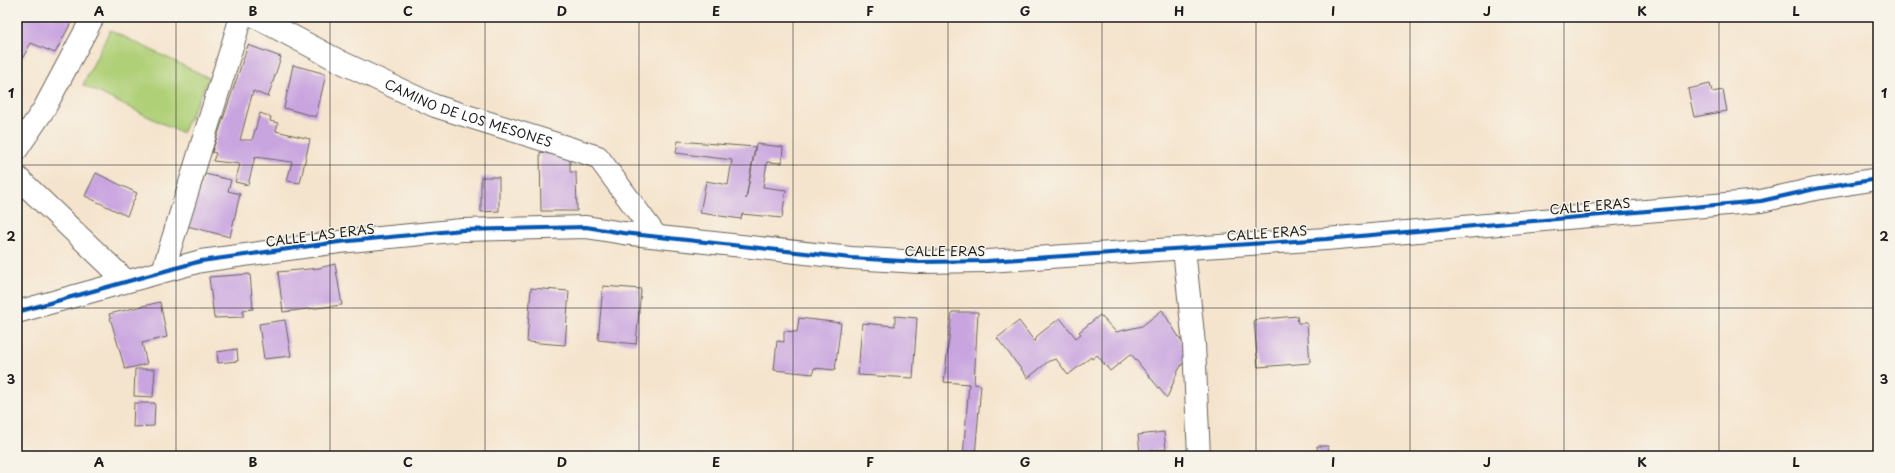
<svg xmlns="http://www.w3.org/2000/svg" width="1895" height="473" font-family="'Playpen Sans',sans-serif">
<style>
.green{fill:#b0d078;stroke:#66764a}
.building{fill:#c9a5e0}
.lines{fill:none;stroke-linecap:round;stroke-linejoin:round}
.minor-casing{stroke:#68625a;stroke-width:24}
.minor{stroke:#fff;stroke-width:22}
.cycleway-casing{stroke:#f7f3e8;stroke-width:6}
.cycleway{stroke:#0057b8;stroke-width:4}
.grid{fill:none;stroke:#1c1c1c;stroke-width:1;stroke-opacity:0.55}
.labels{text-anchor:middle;stroke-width:3;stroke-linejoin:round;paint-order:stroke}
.street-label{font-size:13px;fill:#1c1c1c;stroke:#f7f3e8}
.neatline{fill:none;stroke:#1c1c1c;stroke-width:1.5}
.grid-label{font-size:13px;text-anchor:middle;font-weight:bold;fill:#1c1c1c}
</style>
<rect width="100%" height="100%" fill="#f7f3e8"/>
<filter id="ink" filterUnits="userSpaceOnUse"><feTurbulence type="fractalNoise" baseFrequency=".025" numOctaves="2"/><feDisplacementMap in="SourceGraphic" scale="8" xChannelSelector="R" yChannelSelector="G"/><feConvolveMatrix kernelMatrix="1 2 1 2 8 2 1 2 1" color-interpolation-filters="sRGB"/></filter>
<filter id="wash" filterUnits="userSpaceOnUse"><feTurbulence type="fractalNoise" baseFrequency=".012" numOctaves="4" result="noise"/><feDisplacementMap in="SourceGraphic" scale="16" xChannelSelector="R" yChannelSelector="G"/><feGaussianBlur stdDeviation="0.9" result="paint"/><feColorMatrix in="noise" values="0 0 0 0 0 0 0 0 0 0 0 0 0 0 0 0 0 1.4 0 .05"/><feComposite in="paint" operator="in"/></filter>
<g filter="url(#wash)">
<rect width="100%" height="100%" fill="#f5e4cd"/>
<path class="green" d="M110,30L209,78L182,133L83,85Z"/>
<g id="blocks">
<path class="building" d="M17,17H74L55,53L31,43L22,59L17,56Z
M248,45L281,57L268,97L253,91L240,140H252L260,113L271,117L270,121L278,123L276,131L310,139L300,183L287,181L292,162L255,157L248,185L235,182L240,164L213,161L216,153L212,152Z
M293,65L326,74L316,117L284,108Z
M1710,84L1712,92L1723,90L1727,111L1694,117L1688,89Z
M678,141L755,147L746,199L756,144L783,147L782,163L767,162L763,187L786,190L782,218L742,214L741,219L700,213L706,181L728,185L732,160L676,153Z
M540,152L570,158V172H576L577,211H541Z
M96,173L137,193L127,216L85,196Z
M205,174L231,180L228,191L240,194L230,237L187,226Z
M481,177H499V211L481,212Z
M335,264L342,305L283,312L278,272L319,268Z
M250,274L253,309L243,310V317L214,318L209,277Z
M603,286L641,289L636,344L598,340Z
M531,288L569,291L565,345L527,342Z
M160,302L167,337L142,343L147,364L125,369L109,314Z
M1162,310L1189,353L1178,371L1167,398L1131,354L1110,371L1097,355L1092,359L1091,357L1068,375L1056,359L1049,361L1028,378L997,338L1019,321L1035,342L1037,336L1060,318L1076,338L1081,334L1079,332L1100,315L1116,332L1142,326Z
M952,312H978L974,384L981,385L975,456H963L969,384L944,382Z
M895,316L917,318L913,378L858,375L862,323L895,326Z
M1297,316L1298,323H1307L1310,363L1258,367L1254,320Z
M799,318L841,323L835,370L814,368L813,374L774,370L777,341L784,342V331L797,332Z
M285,320L291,356L264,359L259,324Z
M237,349L238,361L218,363L217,352Z
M135,369H155L153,397L134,396Z
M134,403H155L154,426L133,427Z
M1164,432L1166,449L1140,452L1138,435Z
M1317,446H1328L1329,456H1318Z"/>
</g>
</g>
<g filter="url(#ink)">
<use href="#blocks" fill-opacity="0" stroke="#68625a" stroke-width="1"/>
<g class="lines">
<defs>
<g id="minor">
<path id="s1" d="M256,17L341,62L435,106L598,157L656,236"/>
<path d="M17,149L44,109L93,17"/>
<path d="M17,177L126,281"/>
<path d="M1184,249L1194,344L1199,456"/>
<path d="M163,271L241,17"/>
<path d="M17,312L201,261L339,242L462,230L586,227L623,233L851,258L919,262L987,261L1326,239L1761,201L1815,189L1878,179"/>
</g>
</defs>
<use href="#minor" class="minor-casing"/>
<use href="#minor" class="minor"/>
<defs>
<path id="cycleway" d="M17,312L201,261L339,242L462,230L586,227L623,233L851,258L919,262L987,261L1326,239L1761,201L1815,189L1878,179"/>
</defs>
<use href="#cycleway" class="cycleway-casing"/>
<use href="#cycleway" class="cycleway"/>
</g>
</g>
<path class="grid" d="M176,17V456M330,17V456M485,17V456M639,17V456M793,17V456M948,17V456M1102,17V456M1256,17V456M1410,17V456M1564,17V456M1719,17V456M17,165H1878M17,308H1878"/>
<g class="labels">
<g class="street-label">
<text dy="5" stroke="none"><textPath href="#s1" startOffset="234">CAMINO DE LOS MESONES</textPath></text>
<text transform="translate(1590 206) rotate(-5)" y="5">CALLE ERAS</text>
<text transform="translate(1267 233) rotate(-4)" y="5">CALLE ERAS</text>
<text transform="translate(320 235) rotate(-7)" y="5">CALLE LAS ERAS</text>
<text x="945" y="256">CALLE ERAS</text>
</g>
</g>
<rect width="1895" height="473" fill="none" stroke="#f7f3e8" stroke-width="44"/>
<rect x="22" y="22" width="1851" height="429" class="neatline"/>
<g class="grid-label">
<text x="99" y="16">A</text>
<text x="253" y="16">B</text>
<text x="408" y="16">C</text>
<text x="562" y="16">D</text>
<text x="716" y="16">E</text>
<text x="870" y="16">F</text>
<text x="1025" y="16">G</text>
<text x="1179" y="16">H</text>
<text x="1333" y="16">I</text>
<text x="1487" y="16">J</text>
<text x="1642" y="16">K</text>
<text x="1796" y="16">L</text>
<text x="11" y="98">1</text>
<text x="1884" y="98">1</text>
<text x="11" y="241">2</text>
<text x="1884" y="241">2</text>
<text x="11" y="384">3</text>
<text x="1884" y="384">3</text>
<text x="99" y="467">A</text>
<text x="253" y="467">B</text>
<text x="408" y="467">C</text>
<text x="562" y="467">D</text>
<text x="716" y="467">E</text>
<text x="870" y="467">F</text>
<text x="1025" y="467">G</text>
<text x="1179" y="467">H</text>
<text x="1333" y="467">I</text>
<text x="1487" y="467">J</text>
<text x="1642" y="467">K</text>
<text x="1796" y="467">L</text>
</g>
</svg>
